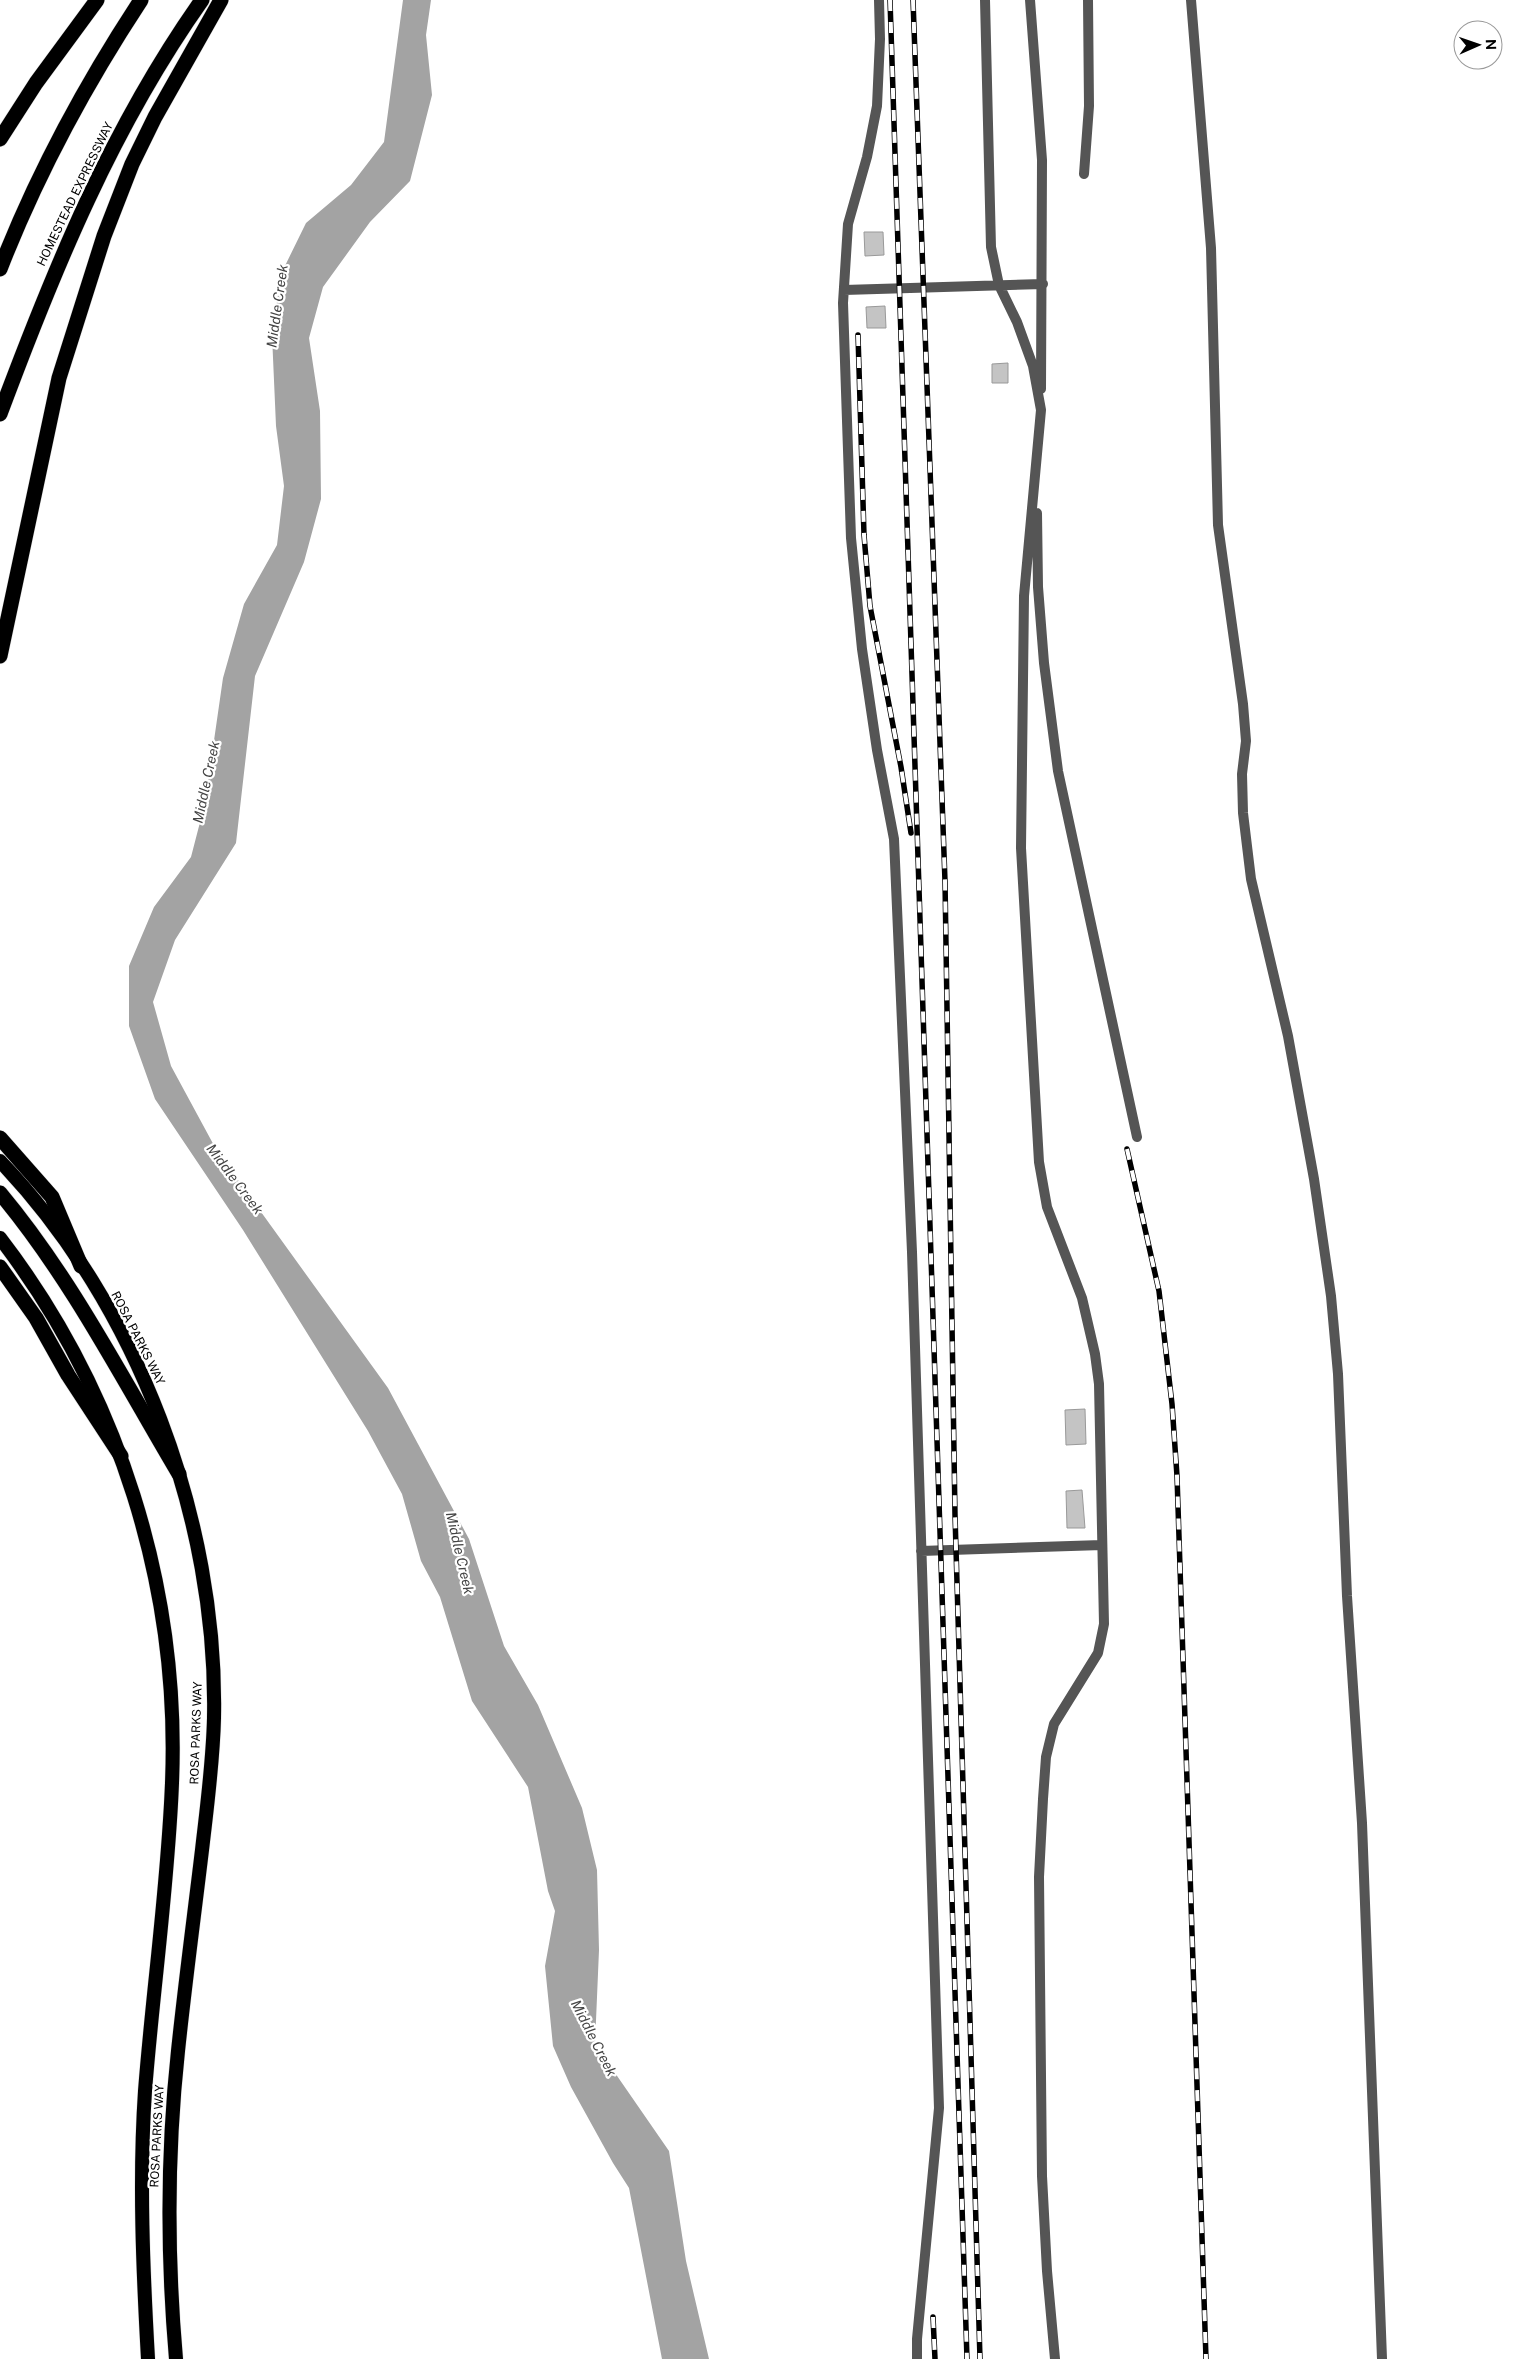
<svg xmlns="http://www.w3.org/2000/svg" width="1523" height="2359" font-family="'Public Sans',sans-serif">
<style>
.water{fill:#a3a3a3}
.building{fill:#c4c4c4;stroke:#999}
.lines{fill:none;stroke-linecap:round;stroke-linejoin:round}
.trunk-casing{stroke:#dbdbdb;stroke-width:15}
.motorway-casing{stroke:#dbdbdb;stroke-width:16}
.service{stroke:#555;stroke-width:10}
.trunk{stroke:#000;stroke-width:14}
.motorway{stroke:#000;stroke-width:15}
.rail-casing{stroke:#000;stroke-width:5.5}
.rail{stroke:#fff;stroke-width:4;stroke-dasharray:11;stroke-linecap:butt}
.labels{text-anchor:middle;stroke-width:4.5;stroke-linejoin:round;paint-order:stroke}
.street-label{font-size:12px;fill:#000;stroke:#fff}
.water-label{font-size:14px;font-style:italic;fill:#444;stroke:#fff}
</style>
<rect width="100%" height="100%" fill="#fff"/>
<path class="water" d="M403,0H431L426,35L432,95L410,181L370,222L323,287L309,338L320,411L321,499L304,562L255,676L236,843L175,940L153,1002L171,1066L217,1151L388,1388L469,1539L504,1646L538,1705L582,1808L597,1870L599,1950L595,2044L669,2151L686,2261L709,2359H662L629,2188L613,2163L571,2087L553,2046L545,1966L555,1911L548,1891L528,1787L472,1701L440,1597L421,1561L402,1494L368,1431L243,1230L155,1099L129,1026V966L154,907L191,857L205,803L223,678L244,604L277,545L284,486L276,426L272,335L281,274L306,223L351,185L384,142Z"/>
<path class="building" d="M864,232H883L884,255L865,256Z
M885,306L886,328H867L866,307Z
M1008,363V383H992V364Z
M1085,1409L1086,1444L1066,1445L1065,1410Z
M1082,1490L1085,1528H1067L1066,1491Z"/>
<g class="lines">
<defs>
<path id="trunk" d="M0,1161C138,1305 218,1520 214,1718C213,1763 207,1806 202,1850C194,1917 185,1984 178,2051C167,2153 167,2256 176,2359
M0,1238C119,1393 180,1588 172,1783C168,1886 153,1988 145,2091C139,2180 143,2270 148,2359"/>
<path id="motorway" d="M0,139L36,83L97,0
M0,269C37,174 85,85 141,0
M0,414C54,269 112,127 202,0
M0,656L59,378L104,236L132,164L155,117L221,0
M0,1138L52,1197L81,1266
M0,1193C71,1278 122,1378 179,1474
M0,1267L36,1318L68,1375L121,1456"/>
</defs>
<use href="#trunk" class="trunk-casing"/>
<use href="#motorway" class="motorway-casing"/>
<path class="service" d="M879,0L880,39L877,106L867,157L848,224L843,303L851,538L862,649L877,750L894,839L912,1252L939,2108L917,2339V2359
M985,0L991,247L999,285L1017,322L1033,366L1041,410L1024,596L1021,848L1039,1162L1047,1207L1082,1298L1095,1354L1099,1384L1104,1624L1098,1653L1054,1724L1046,1757L1043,1799L1039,1877L1042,2176L1047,2271L1055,2359
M1030,0L1042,160L1041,389
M1191,0L1211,248L1218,525L1243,704L1246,741L1242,774L1243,813L1251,879L1288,1036L1314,1179L1331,1296L1338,1374L1347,1596L1362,1823L1382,2359
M1084,174L1089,106L1088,0
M844,290L1043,284
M1037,513L1038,587L1044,663L1058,771L1137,1137
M921,1551L1102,1545"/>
<use href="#trunk" class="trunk"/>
<use href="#motorway" class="motorway"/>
<defs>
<path id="rail" d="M890,0L967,2359
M913,0L945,881L955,1515L980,2359
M858,335L864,535L870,606L901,767L911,833
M1127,1149L1159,1291L1172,1404L1177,1476L1206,2359
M933,2317L935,2359"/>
</defs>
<use href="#rail" class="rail-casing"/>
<use href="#rail" class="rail"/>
</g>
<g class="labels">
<g class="street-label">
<text transform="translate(75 194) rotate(-64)" y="4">HOMESTEAD EXPRESSWAY</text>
<text transform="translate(138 1338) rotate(63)" y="4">ROSA PARKS WAY</text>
<text transform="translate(196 1733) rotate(-88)" y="4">ROSA PARKS WAY</text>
<text transform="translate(157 2136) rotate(-87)" y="4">ROSA PARKS WAY</text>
</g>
<g class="water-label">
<text transform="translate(277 306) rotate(-82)" y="5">Middle Creek</text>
<text transform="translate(206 782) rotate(-78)" y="5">Middle Creek</text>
<text transform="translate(235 1179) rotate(53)" y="5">Middle Creek</text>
<text transform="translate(460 1553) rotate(77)" y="5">Middle Creek</text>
<text transform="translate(594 2038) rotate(63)" y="5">Middle Creek</text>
</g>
</g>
<g transform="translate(1478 45) rotate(88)"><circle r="24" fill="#ffffff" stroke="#999999"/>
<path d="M0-4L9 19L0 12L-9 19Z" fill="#000000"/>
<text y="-8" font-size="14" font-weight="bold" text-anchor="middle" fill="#000000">N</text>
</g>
</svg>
